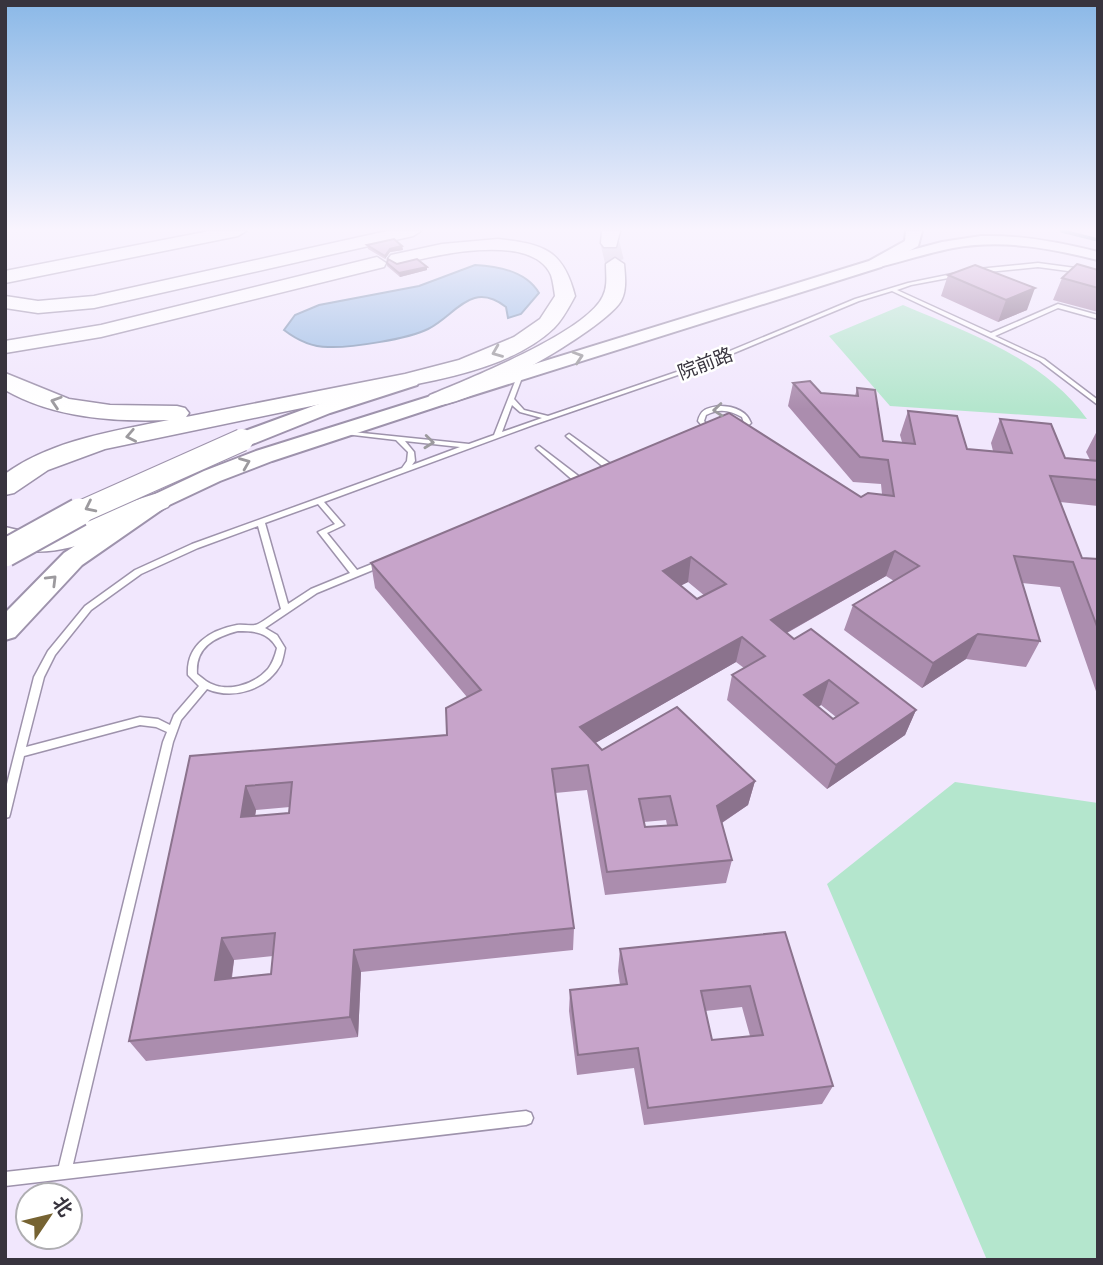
<svg xmlns="http://www.w3.org/2000/svg" width="1103" height="1265" font-family="Cabin,'Noto Sans SC',sans-serif">
<style>
.green{fill:#b4e6cd}
.water{fill:#9ebee5;stroke:#7f95b3;stroke-width:2}
.lines{fill:none;stroke-linecap:round;stroke-linejoin:round}
.stream{stroke:#7f95b3;stroke-width:3.5}
.motorway-tunnel{stroke:#ccc3d7;stroke-width:19;stroke-dasharray:19 10;stroke-linecap:butt}
.service-casing{stroke:#9e93ac;stroke-width:3}
.secondary-casing{stroke:#9e93ac;stroke-width:4}
.trunk-casing{stroke:#9e93ac;stroke-width:4}
.motorway-casing{stroke:#9e93ac;stroke-width:3}
.service{fill:#fff;fill-rule:evenodd}
.secondary{fill:#fff;fill-rule:evenodd}
.trunk{fill:#fff;fill-rule:evenodd}
.motorway{fill:#fff;fill-rule:evenodd}
.trunk-bridge-far1-casing{stroke:#9e93ac;stroke-width:24;stroke-linecap:butt}
.trunk-bridge-casing{stroke:#9e93ac;stroke-width:31;stroke-linecap:butt}
.trunk-bridge-far1{stroke:#fff;stroke-width:22}
.trunk-bridge{stroke:#fff;stroke-width:27}
.wall{fill:#ab8dae;fill-rule:evenodd}
.shaded-wall{fill:#8b738d}
.building{fill:#c7a4ca;stroke:#8b738d;stroke-width:2;fill-rule:evenodd}
.oneway{stroke:#9c9a9e}
.labels{text-anchor:middle;stroke-width:5;stroke-linejoin:round;paint-order:stroke}
.far-street-label{font-size:19px;fill:#38343e;stroke:#fff}
</style>
<rect width="100%" height="100%" fill="#f1e7fd"/>
<path class="green" d="M903,305C971,334 1043,358 1087,419L890,406L829,336Z
M955,782L1098,803V1260H987L827,884Z"/>
<path class="water" d="M475,265C498,266 526,271 539,293L521,314L508,318L506,307C471,280 456,315 428,329C408,339 351,348 328,347C311,347 297,340 284,330L295,315L319,305L419,286Z"/>
<g class="lines">
<path class="stream" d="M1062,231L1098,240"/>
<path class="motorway-tunnel" d="M610,243L615,264"/>
<defs>
<path id="service" d="M1038,263L1098,271V275L1038,267L978,273L975,271L978,269Z
M957,273L960,275L959,276L911,285L897,290L991,333L1058,304L1098,315V319L1058,308L995,336L1044,359L1098,400V405L1040,361L892,291L859,301L698,368L533,425L324,502L344,525L327,533L357,570L382,560L386,563L385,565L317,593L265,628L277,635L285,648C284,653 283,659 281,664C267,690 233,700 207,689L181,720L173,742L73,1164L526,1111L531,1113L533,1118L531,1123L526,1125L5,1186V1172L59,1166L163,742L167,732L156,727L140,725L24,756L10,814L9,817L5,818V792L34,677L48,651L85,606L135,570L192,544L402,468L407,461L408,452L396,440L345,434L342,432L343,431L469,444L494,435L518,374L523,375L514,399L524,410L548,416L694,366L855,299L908,283ZM512,405L520,412L542,418L502,432ZM405,441L460,447L412,465L415,461L414,452ZM318,504L335,524L318,532L350,573L311,589L288,604L265,523ZM258,526L281,609C274,613 266,620 258,624C252,627 244,624 237,625C210,630 186,645 188,675L199,686L174,715L170,725L158,719L140,717L26,747L44,677L55,655L91,610L141,574L198,548ZM238,631C255,631 268,632 277,648C275,656 273,662 268,669C254,685 225,694 206,681C203,679 200,676 197,674C195,647 215,637 238,631Z
M719,406C732,406 746,410 751,423L741,432H737V430L744,423L742,417C730,410 719,408 706,415L704,421L710,428L707,430L705,429L698,421C701,409 707,408 719,406Z
M569,434L612,465V469H606L567,437L566,436Z
M539,446L581,478V482H575L537,449L536,448Z"/>
<path id="secondary" d="M981,236C1021,235 1059,242 1098,252V260C1050,248 1003,239 953,248C927,253 901,262 875,268L868,264L870,261L942,242Z"/>
<path id="trunk" d="M906,231H922L918,246L881,267L445,404L272,461L220,481L167,506L82,565L15,637L5,640V613L64,553L151,496L204,471L256,451L431,396L869,261L905,241Z
M410,375L417,377L420,381L417,385L330,413L250,445H234L231,440L234,435L316,405Z"/>
<path id="motorway" d="M209,231H246L238,236L5,283V271Z
M387,231H421L413,236L94,308L38,313L5,308V296L38,301L94,296Z
M602,231H620L616,247H604L601,243Z
M498,239C543,244 563,249 575,296C569,307 563,319 554,328C524,357 476,371 436,380L105,449L48,470L14,493L5,495V474C52,440 114,431 169,420C113,422 54,418 5,390V373L69,399L110,405L177,406L185,408L189,413L186,417L405,374L459,360L514,337L540,319L555,296C554,289 553,281 551,275C532,231 431,256 397,265L388,259L391,255L442,244Z
M377,257L386,263L384,267L101,337L5,353V341L101,325Z
M615,258L624,264C625,276 627,290 621,301C604,330 460,412 430,405L426,400L430,395C468,379 587,332 603,296C608,286 606,275 606,264Z
M159,493L168,495L172,501L168,507C120,528 59,566 5,546V527C74,545 98,508 159,493Z"/>
</defs>
<use href="#service" class="service-casing"/>
<use href="#secondary" class="secondary-casing"/>
<use href="#trunk" class="trunk-casing"/>
<use href="#motorway" class="motorway-casing"/>
<use href="#service" class="service"/>
<use href="#secondary" class="secondary"/>
<use href="#trunk" class="trunk"/>
<use href="#motorway" class="motorway"/>
<defs>
<path id="trunk-bridge-far1" d="M76,514L242,440"/>
<path id="trunk-bridge" d="M5,553L79,512"/>
</defs>
<use href="#trunk-bridge-far1" class="trunk-bridge-far1-casing"/>
<use href="#trunk-bridge" class="trunk-bridge-casing"/>
<use href="#trunk-bridge-far1" class="trunk-bridge-far1"/>
<use href="#trunk-bridge" class="trunk-bridge"/>
</g>
<path class="wall" d="M367,245L402,246L403,250L390,252L385,259L368,249Z
M387,263L427,267V270L400,277L387,266Z
M975,265L1027,310L998,322L941,296L948,275Z
M1098,270V312L1053,300L1062,278Z
M793,383L821,393L855,396L857,388L883,441L902,442L900,435L908,411L967,449L993,451L991,443L1000,419L1065,458L1090,460L1086,452L1098,429V506L1060,502L1082,558L1098,559V697L1060,587L1022,583L1040,641L1026,667L966,659L922,688L844,630L853,605L894,581L886,576L787,633L794,639L916,710L905,735L827,789L727,700L732,675L744,668L736,662L595,743L602,750L755,781L748,805L722,823L732,860L726,883L605,895L587,790L555,793L574,928L573,950L361,972L358,1037L146,1061L129,1041L190,756L447,735L467,697L375,588L371,563L882,494L881,484L853,482L788,406ZM688,582L705,596L697,599L680,586ZM821,705L836,717L833,719L818,707ZM290,807L289,813L255,816L256,810ZM666,820L667,825L645,827L644,822ZM273,956L271,974L232,978L234,960Z
M785,932L833,1086L822,1104L644,1125L634,1068L577,1075L569,1011L570,990L620,985L618,971L620,949ZM742,1007L750,1036L712,1040L705,1011Z"/>
<path class="shaded-wall" d="M402,246L403,250L390,252L385,259V256L390,249Z
M427,267V270L400,277L399,273Z
M1035,288L1027,310L998,322L1006,300Z
M895,551L886,576L765,645L771,620Z
M691,557L688,582L660,596L663,571Z
M978,634L966,659L922,688L933,663Z
M742,637L736,662L580,752V727Z
M829,680L821,705L797,720L804,695Z
M916,710L905,735L827,789L836,765Z
M755,781L748,805L711,830L717,806Z
M246,786L256,810L251,841L241,817Z
M222,938L234,960L228,1001L215,980Z
M354,950L361,972L358,1037L350,1017Z"/>
<path class="building" d="M394,239L402,246L390,249L385,256L367,245Z
M388,259L397,264L417,259L427,267L399,273L387,263Z
M1077,264L1098,270V288L1062,278Z
M975,265L1035,288L1006,300L948,275Z
M810,381L821,393L858,396L857,388L875,390L883,441L915,444L908,411L957,416L967,449L1012,453L1000,419L1051,424L1065,458L1098,461V480L1050,476L1082,558L1098,559V629L1073,562L1014,556L1040,641L978,634L933,663L853,605L919,566L895,551L771,620L794,639L811,629L916,710L836,765L732,675L765,656L742,637L580,727L602,750L677,707L755,781L717,806L732,860L607,872L588,765L552,769L574,928L354,950L350,1017L129,1041L190,756L447,735L446,708L481,690L371,563L729,413L861,497L868,493L894,496L888,460L860,457L793,383ZM691,557L726,584L697,599L663,571ZM829,680L858,703L833,719L804,695ZM292,782L289,813L241,817L246,786ZM670,796L677,825L645,827L639,799ZM275,933L271,974L215,980L222,938Z
M785,932L833,1086L648,1108L638,1048L578,1055L570,990L627,984L620,949ZM750,986L763,1035L712,1040L701,991Z"/>
<defs><path id="oneway-chevron" d="M-2-3.5L2.5 0L-2 3.5" fill="none" stroke-width="1.6" stroke-linecap="round" stroke-linejoin="round" transform="scale(1.75)"/></defs>
<g class="oneway">
<use href="#oneway-chevron" transform="translate(497 352) rotate(158)"/>
<use href="#oneway-chevron" transform="translate(578 357) rotate(-18)"/>
<use href="#oneway-chevron" transform="translate(56 402) rotate(-162)"/>
<use href="#oneway-chevron" transform="translate(718 410) rotate(175)"/>
<use href="#oneway-chevron" transform="translate(131 436) rotate(169)"/>
<use href="#oneway-chevron" transform="translate(429 442) rotate(6)"/>
<use href="#oneway-chevron" transform="translate(245 463) rotate(-22)"/>
<use href="#oneway-chevron" transform="translate(90 507) rotate(154)"/>
<use href="#oneway-chevron" transform="translate(52 580) rotate(-45)"/>
</g>
<linearGradient id="sky" x2="0" y2="1"><stop stop-color="#8ab8e7"/><stop offset="0.56" stop-color="#f9f4fe"/><stop offset="1" stop-color="#f9f4fe" stop-opacity="0"/></linearGradient>
<rect width="1103" height="409" fill="url(#sky)"/>
<g class="labels">
<g class="far-street-label">
<text transform="translate(705 363) rotate(-21)" y="7">院前路</text>
</g>
</g>
<rect width="1103" height="1265" fill="none" stroke="#38343e" stroke-width="14"/>
<g transform="translate(49 1216) rotate(55)"><circle r="33" fill="#ffffff" stroke="#afaeb2" stroke-width="2"/>
<path d="M0-5L12 26L0 18L-12 26Z" fill="#766332"/>
<text y="-10" font-size="19" font-weight="bold" text-anchor="middle" fill="#38343e">北</text>
</g>
</svg>
